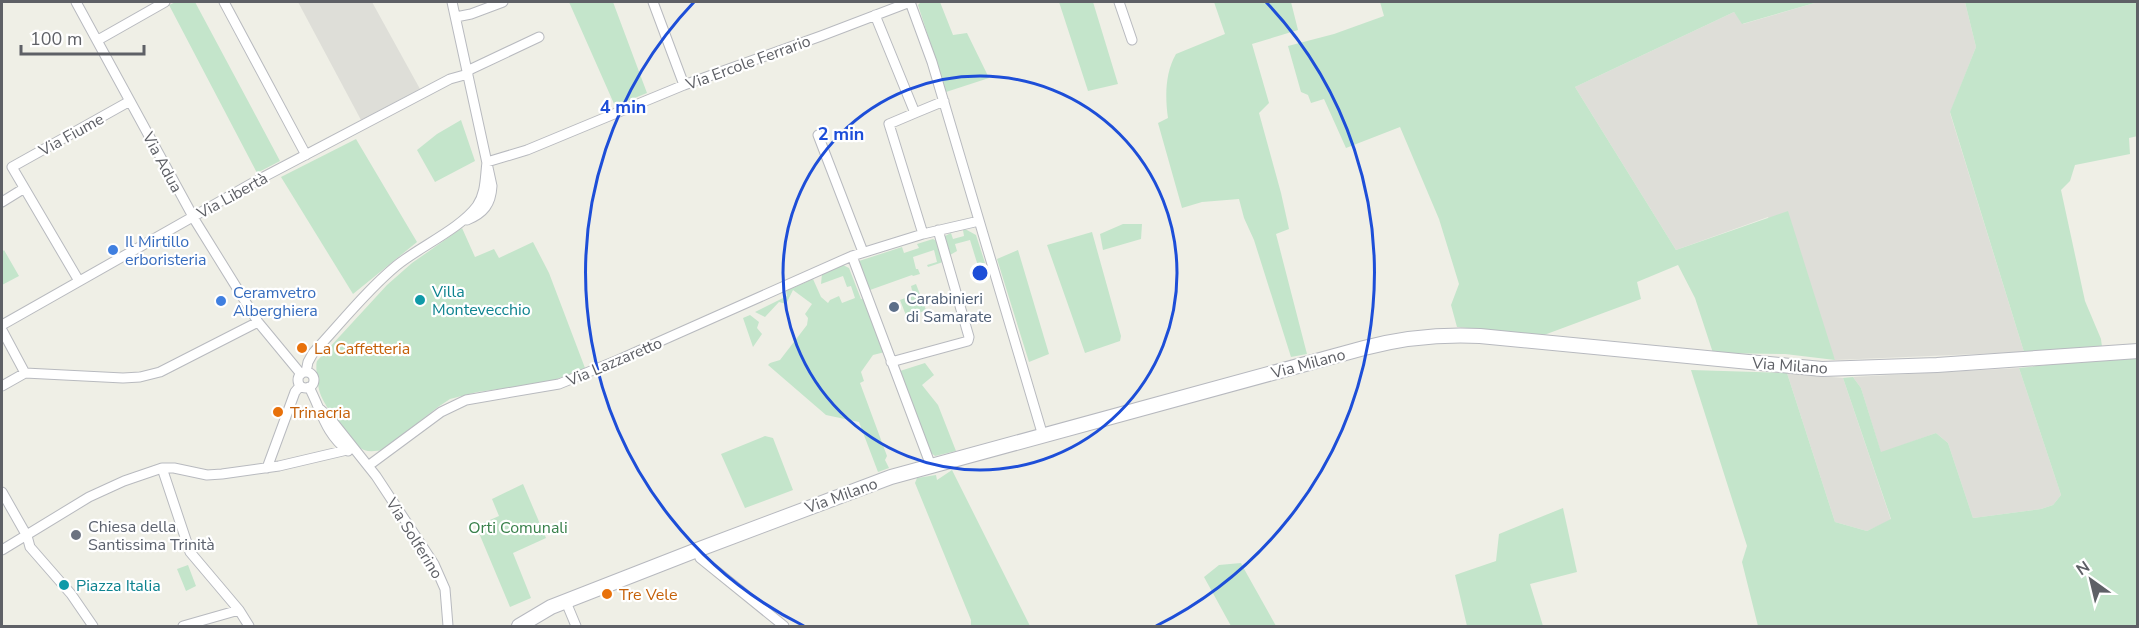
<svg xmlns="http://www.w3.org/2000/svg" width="2139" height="628" font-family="'Nunito Sans',sans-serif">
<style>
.industrial{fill:#deded8}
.green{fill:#c4e5cb}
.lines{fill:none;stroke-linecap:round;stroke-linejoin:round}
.street-casing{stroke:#b8babf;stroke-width:11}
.secondary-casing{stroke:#b7b9bf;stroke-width:16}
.street{stroke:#fff;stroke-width:9}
.secondary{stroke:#fff;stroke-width:14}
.ring{fill:none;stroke:#1d4ed8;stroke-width:3}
.shop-dot{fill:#3f7fe0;stroke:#fff;stroke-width:2}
.culture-dot{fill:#0f9aa8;stroke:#fff;stroke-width:2}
.service-dot{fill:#5c6f8a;stroke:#fff;stroke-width:2}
.food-dot{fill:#e8710a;stroke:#fff;stroke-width:2}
.worship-dot{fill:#6b7280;stroke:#fff;stroke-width:2}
.labels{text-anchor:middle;stroke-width:4.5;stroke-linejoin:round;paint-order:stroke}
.street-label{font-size:16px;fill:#5e6066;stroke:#fff}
.shop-label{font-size:16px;fill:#366cbe;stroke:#fff;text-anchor:start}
.culture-label{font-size:16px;fill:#0d838f;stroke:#fff;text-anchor:start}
.service-label{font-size:16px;fill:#4e5e75;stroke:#fff;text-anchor:start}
.food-label{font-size:16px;fill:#c56008;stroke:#fff;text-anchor:start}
.worship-label{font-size:16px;fill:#5b616d;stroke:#fff;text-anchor:start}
.park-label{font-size:16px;fill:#39814b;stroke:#fff}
.centre{fill:#1d4ed8;stroke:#fff;stroke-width:3}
.ring-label{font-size:18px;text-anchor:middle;font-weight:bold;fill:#1d4ed8;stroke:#fff;stroke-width:4.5;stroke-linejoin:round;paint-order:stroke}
</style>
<rect width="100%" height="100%" fill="#efefe6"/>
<path class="industrial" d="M298,2H372L420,89L361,120Z
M1818,2H1965L1976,47L1950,113L2024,352L1835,360L1768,217L1676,250L1575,87L1734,12L1743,24Z
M2019,368L2061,495L2053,505L2041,509L1973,518L1948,443L1936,433L1881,453L1861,388L1853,377Z
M1787,373L1843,378L1891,520L1867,531L1835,522Z"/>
<path class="green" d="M176,2H195L280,161L257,173L169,5Z
M569,2H613L647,93L615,106Z
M921,2H940L953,35L967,33L989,78L946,92L918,5Z
M1059,2H1093L1118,84L1088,91Z
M1214,2H1291L1298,30L1252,44L1269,103L1259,113L1281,193L1289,229L1276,234L1307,354L1291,357L1254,240L1244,218L1239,199L1202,202L1182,208L1158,123L1168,118C1165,97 1165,73 1176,54L1225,34Z
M1380,2H1818L1742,24L1734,12L1575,87L1676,250L1788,211L1835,360L1785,354L1713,353L1695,298L1678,265L1637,282L1641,299L1544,335L1457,327L1451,305L1459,284L1439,219L1400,127L1346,148L1324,99L1311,103L1308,95L1301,92L1288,46L1334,34L1384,16Z
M1965,2H2137L2138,136L2129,138L2130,154L2075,165L2070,181L2061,190L2085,301L2101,339L2102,347L2024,352L1950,112L1976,47Z
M461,120L475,161L435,182L417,150L437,134Z
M356,139L417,242L353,294L281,177Z
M1123,224H1142L1141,239L1103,250L1100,234Z
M462,228L475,257L494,249L499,258L533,242L549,273L585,368L549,382L477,392L450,399L438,407L383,450C376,451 370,452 364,450C352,445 324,406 320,393C318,388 315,366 317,361L387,285L412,263Z
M965,229L976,235L985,263L978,266L970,240L955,244L957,251L950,255L945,236L951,233L953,239L964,236L963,230Z
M1092,232L1121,336L1120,341L1085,353L1047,245Z
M933,239L937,241L943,262L928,267L927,265L937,262L934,250L913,257L916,269H918L920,274L913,276L912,275L870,290L859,261L902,247L904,253L919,248L917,244Z
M4,250L19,276L2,285V252Z
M1018,250L1049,354L1029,362L997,259Z
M843,265L849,268L861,299L865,298L885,352L873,355L861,372L864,381L860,383L887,456L885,460L889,468L878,472L859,422L826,415L768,365L770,363L780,360L807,325L808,318L805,314L812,304L793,290L786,304L779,302L765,317L755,312L787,296L786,291L813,279L821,297L828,303L830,300L839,296L842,303L855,298L851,286L847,287L843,276L821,284L822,274Z
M916,284L926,310L907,318L900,300L913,295L911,286Z
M750,315L759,322L757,328L762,334L753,347L743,318Z
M2137,358V626H1758L1742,562L1747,546L1691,370L1787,373L1835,522L1867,531L1891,519L1843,378L1853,377L1861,388L1881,452L1936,433L1948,443L1973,518L2041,509L2053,505L2061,495L2019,368L2103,359Z
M925,363L934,375L922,385L938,405L956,451L935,456L930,452L900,371Z
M765,436L773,438L793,490L745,508L721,454Z
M952,470L1030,626H971V620L915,483L917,478L936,475L937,480Z
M523,484L546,538L513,553L531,598L510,607L476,526L499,516L492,499Z
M1563,508L1577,572L1530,584L1543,626H1467L1455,575L1496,561L1499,534Z
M1241,563L1243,567L1276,626H1231L1204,577L1219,565Z
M188,565L196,586L186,591L177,569Z"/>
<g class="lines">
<defs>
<path id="street" d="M76,2L196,222L258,322L301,374
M224,2L306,155
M452,2L492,186C491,204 484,213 467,220
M653,2L684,85
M910,2L932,62L1043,436
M1119,2L1132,40
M875,15L915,113L889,124L923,234
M456,17L471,14L503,2
M98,40L165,2
M467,71L539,37
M915,113L944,101
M818,135L863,252
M487,162L527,150L684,85L821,36L910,2
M2,202L23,189
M852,256L931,466
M79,281L12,167L130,101
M2,325L256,181L450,79L468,74
M2,330L25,373
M891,362L968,341L969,337L938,230
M306,372L308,362L313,353C340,324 366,291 396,266C419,247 460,229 477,206C486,193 485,177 487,162
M298 380a8 8 0 1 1 16 0a8 8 0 1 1-16 0Z
M2,386L25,373L123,378L140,377L160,372L258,322
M309,387C322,412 325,433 348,451
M320,409L329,417L376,476L434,564L445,589L448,626
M368,466L441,412L466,400L559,384L618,360L852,256L923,234L979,221
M162,468L190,552L239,610L249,626
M267,468L295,392L300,386
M2,492L27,536L30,547L71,594L93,626
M2,550L89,497L124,481L162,468H174L207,475L222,474L279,466L347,450
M697,550L700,558L784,626
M566,602L576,626
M183,626L239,610"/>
<path id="secondary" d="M519,626L551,607L697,550L891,477L1364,348C1402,338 1440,334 1480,336L1822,369L1937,365L2138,351"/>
</defs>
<use href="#street" class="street-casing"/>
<use href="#secondary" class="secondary-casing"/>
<use href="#street" class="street"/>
<use href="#secondary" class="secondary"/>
</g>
<g class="ring">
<circle cx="980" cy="273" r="197"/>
<path d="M804 626A394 394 0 0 1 694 2M1266 2A394 394 0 0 1 1156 626"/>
</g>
<g class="shop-dot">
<circle cx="113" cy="250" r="6"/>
<circle cx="221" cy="301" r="6"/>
</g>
<g class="culture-dot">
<circle cx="420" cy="300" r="6"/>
<circle cx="64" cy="585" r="6"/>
</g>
<circle class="service-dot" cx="894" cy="307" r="6"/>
<g class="food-dot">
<circle cx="302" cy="348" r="6"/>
<circle cx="278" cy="412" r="6"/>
<circle cx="607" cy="594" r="6"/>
</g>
<circle class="worship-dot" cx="76" cy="535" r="6"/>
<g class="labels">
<g class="street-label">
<text transform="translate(748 62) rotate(-20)" y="6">Via Ercole Ferrario</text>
<text transform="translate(71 134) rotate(-29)" y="6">Via Fiume</text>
<text transform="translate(163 162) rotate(62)" y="6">Via Adua</text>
<text transform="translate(232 195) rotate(-29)" y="6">Via Libertà</text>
<text transform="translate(614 361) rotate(-23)" y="6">Via Lazzaretto</text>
<text transform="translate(1308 363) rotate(-15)" y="6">Via Milano</text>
<text transform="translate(1790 365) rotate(4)" y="6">Via Milano</text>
<text transform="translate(841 495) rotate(-20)" y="6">Via Milano</text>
<text transform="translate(415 538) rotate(58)" y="6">Via Solferino</text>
</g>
<g class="shop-label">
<text x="125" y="247">Il Mirtillo<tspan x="125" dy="18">erboristeria</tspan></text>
<text x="233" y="298">Ceramvetro<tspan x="233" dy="18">Alberghiera</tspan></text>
</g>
<g class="culture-label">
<text x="432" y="297">Villa<tspan x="432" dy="18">Montevecchio</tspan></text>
<text x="76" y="591">Piazza Italia</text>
</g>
<g class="service-label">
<text x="906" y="304">Carabinieri<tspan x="906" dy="18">di Samarate</tspan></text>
</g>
<g class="food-label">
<text x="314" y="354">La Caffetteria</text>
<text x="290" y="418">Trinacria</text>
<text x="619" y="600">Tre Vele</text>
</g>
<g class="worship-label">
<text x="88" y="532">Chiesa della<tspan x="88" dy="18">Santissima Trinità</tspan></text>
</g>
<g class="park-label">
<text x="518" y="533">Orti Comunali</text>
</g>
</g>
<circle cx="980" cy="273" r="9" class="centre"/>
<g class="ring-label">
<text x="623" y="113">4 min</text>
<text x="841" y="140">2 min</text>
</g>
<rect width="2139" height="628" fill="none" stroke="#5e6066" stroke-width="6"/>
<g transform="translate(2091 580) rotate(326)" stroke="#ffffff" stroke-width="4.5" paint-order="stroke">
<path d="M0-4.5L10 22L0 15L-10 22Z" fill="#5e6066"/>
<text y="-9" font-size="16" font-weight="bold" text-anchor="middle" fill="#5e6066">N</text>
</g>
<path d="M21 45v9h123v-9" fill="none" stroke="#5e6066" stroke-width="3"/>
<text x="30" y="45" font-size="18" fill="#5e6066" stroke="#ffffff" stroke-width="4.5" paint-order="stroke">100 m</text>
</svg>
